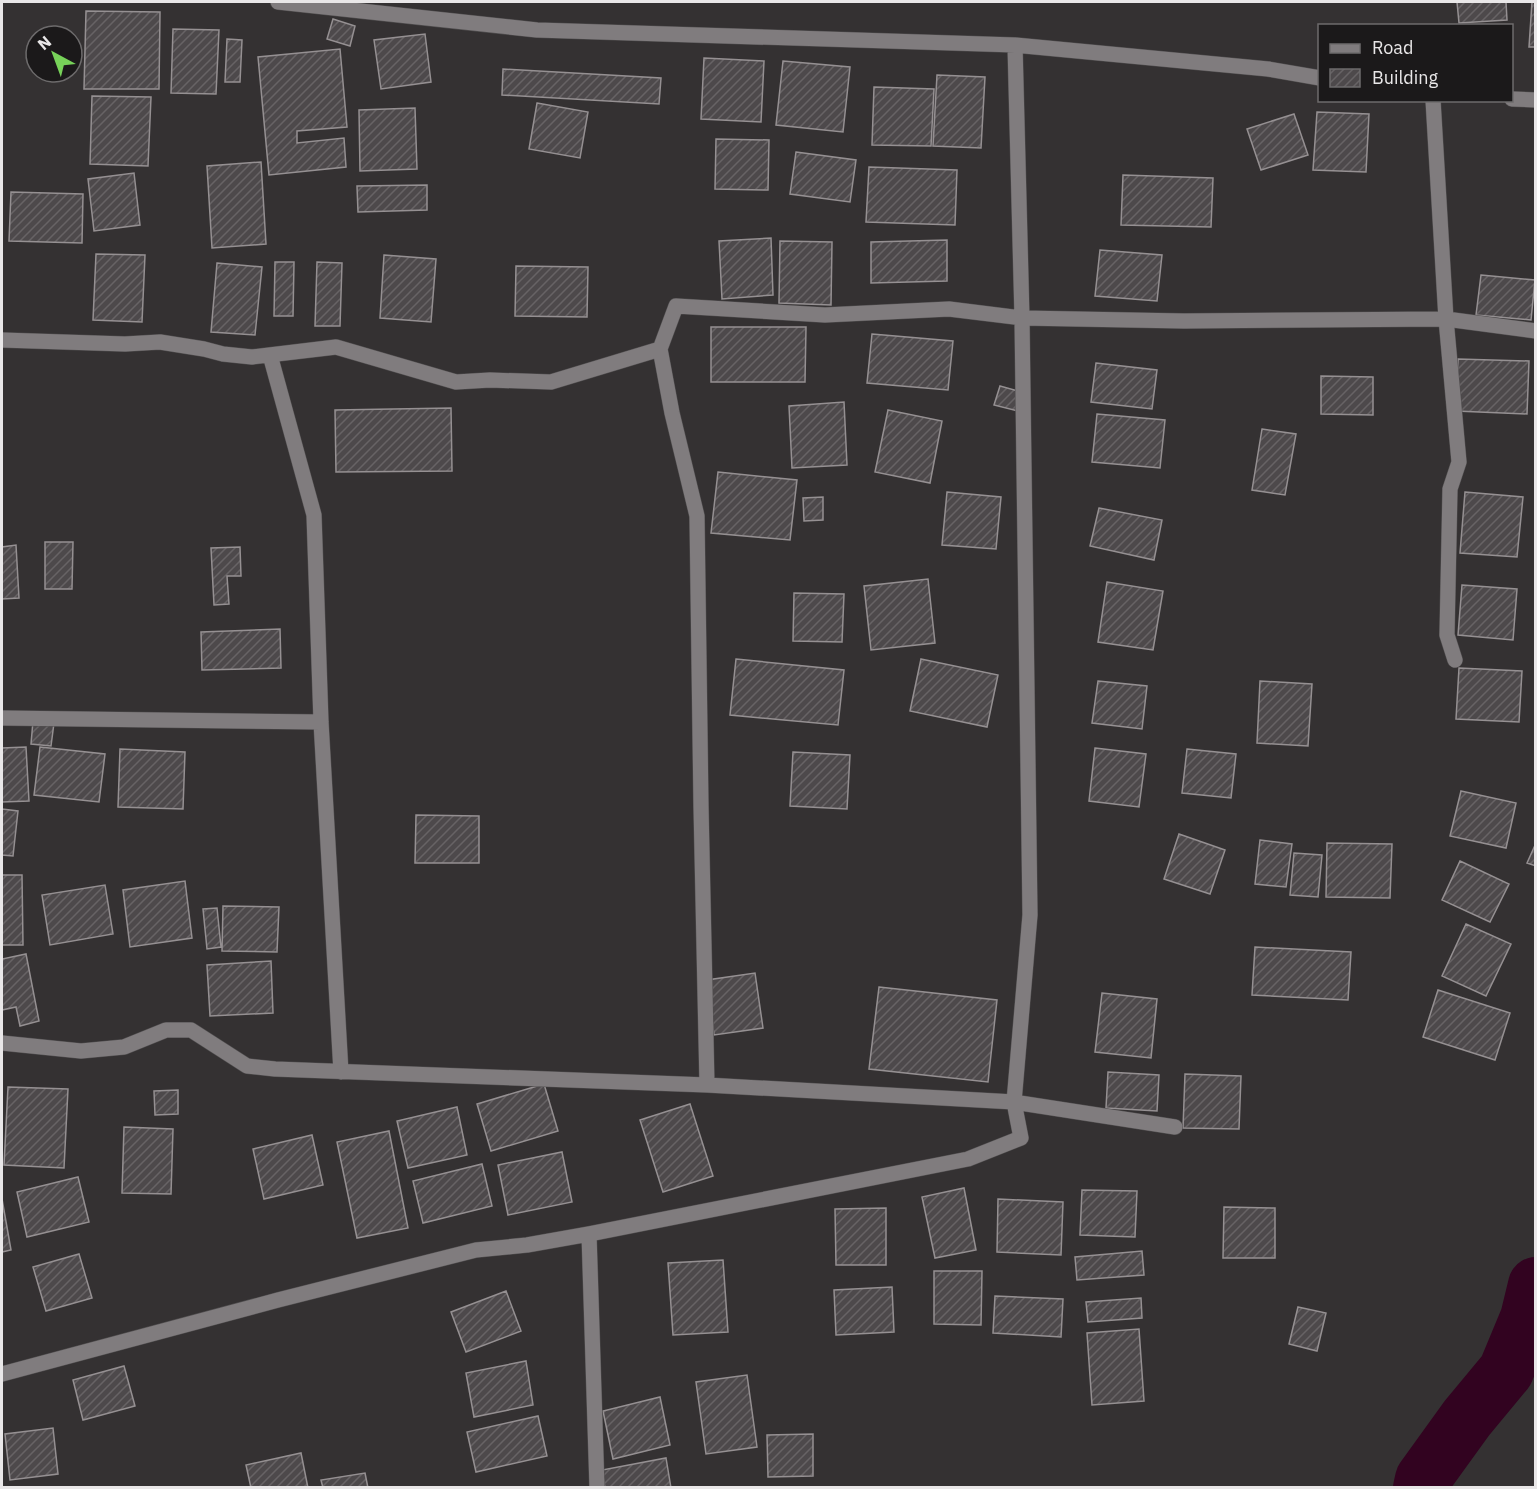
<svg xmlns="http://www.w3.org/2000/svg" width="1537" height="1489" font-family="'IBM Plex Sans',sans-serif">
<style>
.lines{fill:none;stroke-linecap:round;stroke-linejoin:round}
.river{stroke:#320320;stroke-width:56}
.building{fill:url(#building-hatch);stroke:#959092;stroke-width:1.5}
.street-casing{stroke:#514f50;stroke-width:16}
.street{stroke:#807c7e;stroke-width:15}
</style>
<defs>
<pattern id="building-hatch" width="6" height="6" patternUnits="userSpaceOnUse" patternTransform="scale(1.5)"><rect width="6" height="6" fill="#4d494b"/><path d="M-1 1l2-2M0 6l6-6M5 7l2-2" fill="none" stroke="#676365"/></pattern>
</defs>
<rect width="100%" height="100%" fill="#343132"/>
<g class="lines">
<path class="river" d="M1421,1488L1423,1479L1467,1418L1506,1371L1528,1318L1536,1285"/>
</g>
<path class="building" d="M1457,2H1506L1507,20L1459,23Z
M1532,2H1536V47H1529Z
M86,11L160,12L159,89H84Z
M333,19L355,26L350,46L327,39Z
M173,29L219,30L216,94L171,93Z
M425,34L431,82L381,89L374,40Z
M227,39L242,40L240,82H225Z
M340,49L347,127L297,131V143L344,138L346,167L269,175L258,57Z
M704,58L764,61L761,122L701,119Z
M783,61L850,67L843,132L776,125Z
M503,69L661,78L659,104L502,95Z
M937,75L985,77L981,148L933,146Z
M874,87L934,89L931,146L872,145Z
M92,96L151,97L148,166L90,164Z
M537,103L588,112L580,158L529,149Z
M415,108L417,169L360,171L359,110Z
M1317,112L1369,114L1366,172L1313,170Z
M1294,114L1308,155L1261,170L1247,129Z
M716,139L769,140L768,190L715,189Z
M796,152L856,160L850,202L790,194Z
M261,162L266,244L212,248L207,166Z
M869,167L957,170L955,225L866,222Z
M134,173L140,225L94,231L88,179Z
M1123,175L1213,178L1211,227L1121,225Z
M427,185V210L358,212L357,186Z
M11,192L83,194L82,243L9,241Z
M771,238L773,295L722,299L719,241Z
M947,240V281L871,283V242Z
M780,241L832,242L831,305L779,303Z
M1100,250L1162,255L1157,301L1095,296Z
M96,254L145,255L142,322L93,320Z
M384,255L436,259L431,322L380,318Z
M275,262H294L293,316H274Z
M317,262L342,263L340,326H315Z
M217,263L262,267L255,335L211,332Z
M516,266L588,267L587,317L515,316Z
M1481,275L1535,280L1531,320L1476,315Z
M711,327H806L805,382H711Z
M872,334L953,341L948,390L867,383Z
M1458,359L1529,361L1527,414L1456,411Z
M1096,363L1157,370L1152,409L1091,402Z
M1321,376L1373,377V415L1321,414Z
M1000,386L1022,392L1018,411L994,405Z
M844,402L847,465L792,468L789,406Z
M451,408L452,471L336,472L335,410Z
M888,410L942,421L930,483L875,472Z
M1097,414L1165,420L1160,468L1092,462Z
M1262,429L1296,434L1285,495L1252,490Z
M718,472L797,480L790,540L711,533Z
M947,492L1001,497L996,549L942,545Z
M1465,492L1523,497L1517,557L1460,553Z
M823,497V520L804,521L803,498Z
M1099,508L1162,520L1154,560L1090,546Z
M45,542H73L72,589H45Z
M16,545L19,598L2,599V547Z
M240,547L241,576H227L229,604L214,605L211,548Z
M928,579L935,643L871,650L864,586Z
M1107,582L1163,591L1153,650L1098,642Z
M1462,585L1517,589L1513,640L1458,635Z
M794,593L844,594L842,642L793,641Z
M280,629L281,668L202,670L201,632Z
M736,659L844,670L838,725L730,715Z
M921,659L998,675L987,727L910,711Z
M1459,668L1522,671L1519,722L1456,719Z
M1098,681L1147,686L1142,729L1092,723Z
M1260,681L1312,684L1308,746L1257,743Z
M33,721L54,723L51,746L31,744Z
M26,747L29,801L2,802V748Z
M40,747L105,754L99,802L34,795Z
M1095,748L1146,754L1139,807L1089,801Z
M120,749L185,752L183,809L118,807Z
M1187,749L1236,754L1231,798L1182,793Z
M793,752L850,755L847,809L790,806Z
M1461,791L1516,803L1506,848L1450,836Z
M2,809L18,811L13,856L2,855Z
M416,815L479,816V863H415Z
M1179,834L1225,850L1210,894L1164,879Z
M1260,840L1292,844L1286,887L1255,884Z
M1327,843L1392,844L1390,898L1326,897Z
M1536,843V866L1527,863Z
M1294,853L1322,855L1318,897L1290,895Z
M1460,861L1509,884L1490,922L1442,900Z
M2,875H22L23,945H2Z
M185,881L192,938L130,947L123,890Z
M105,885L113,934L50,945L42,895Z
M223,906L279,907L277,952L222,951Z
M217,908L221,947L207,949L203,909Z
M1466,924L1511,944L1486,996L1442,976Z
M1255,947L1351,952L1348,1000L1252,995Z
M26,954L39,1021L20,1026L16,1007L2,1010V959Z
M271,961L273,1013L210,1016L207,965Z
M755,973L763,1028L714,1035L707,980Z
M879,987L997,1000L988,1082L869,1069Z
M1438,990L1510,1013L1495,1060L1423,1037Z
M1102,993L1157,999L1151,1058L1095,1052Z
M1108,1072L1159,1075L1157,1111L1106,1108Z
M1185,1074L1241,1076L1239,1129L1183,1128Z
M544,1084L558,1131L491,1151L477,1104Z
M8,1087L68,1089L64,1168L4,1165Z
M178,1090V1114L155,1115L154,1091Z
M690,1104L713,1176L663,1192L640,1120Z
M457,1107L467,1155L408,1168L397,1121Z
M124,1127L173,1129L171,1194L122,1193Z
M389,1131L408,1228L357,1238L337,1142Z
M312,1135L323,1185L264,1199L253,1149Z
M562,1152L572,1202L508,1215L498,1165Z
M482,1164L492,1206L423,1223L413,1181Z
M78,1177L89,1222L27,1237L17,1192Z
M964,1188L976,1250L935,1258L922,1197Z
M1082,1190L1137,1191L1135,1237L1080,1235Z
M2,1199L11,1250L2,1252Z
M998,1199L1063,1202L1061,1255L997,1252Z
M1224,1207L1275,1208V1258H1223Z
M886,1208V1265H836L835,1209Z
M1142,1251L1144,1275L1077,1280L1075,1257Z
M79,1254L92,1298L46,1311L33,1267Z
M723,1260L728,1332L673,1335L668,1263Z
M934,1271H982L981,1325L934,1324Z
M892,1287L894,1332L836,1335L834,1290Z
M506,1291L521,1331L466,1352L451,1312Z
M995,1296L1063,1299L1061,1337L993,1333Z
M1141,1298L1142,1318L1088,1322L1086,1302Z
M1298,1307L1326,1313L1317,1351L1289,1344Z
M1139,1329L1144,1401L1092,1405L1087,1333Z
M526,1361L533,1405L474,1417L466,1373Z
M124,1366L135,1406L83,1420L73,1380Z
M747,1375L757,1447L706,1454L696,1382Z
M660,1397L670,1445L613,1459L603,1411Z
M538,1416L547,1456L476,1472L467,1432Z
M53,1428L58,1474L10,1480L5,1434Z
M813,1434V1476L768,1477L767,1435Z
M301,1453L308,1488H251L246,1465Z
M666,1458L671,1488H605L602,1470Z
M365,1473L368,1488H323L321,1480Z"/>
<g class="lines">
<defs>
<path id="street" d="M278,2L537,30L1015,45L1268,69L1320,78
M1512,99L1536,100
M1433,100L1446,319L1459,462L1450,489L1447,635L1455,660
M2,340L125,344L160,342L204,349L223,354L252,357L336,347L456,382L490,380L551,382L660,349L676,306L825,315L949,309L1022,318L1184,321L1446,319L1536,331
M660,349L672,413L697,516L701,806L707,1085
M270,355L314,515L321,722L341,1072
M2,718L321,722
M2,1043L81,1051L124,1047L166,1030H191L247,1066L275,1069L707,1085L1014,1102L1175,1127
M589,1234L597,1488
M2,1374L278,1300L476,1250L527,1245L589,1234L968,1159L1021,1138L1014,1102L1030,915L1022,318L1015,45"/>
</defs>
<use href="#street" class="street-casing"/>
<use href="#street" class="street"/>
</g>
<rect width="1537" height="1489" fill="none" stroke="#e9e7e8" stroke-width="6"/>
<rect x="1318" y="24" width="195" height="78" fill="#1b191a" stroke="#6d6b6c" stroke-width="1.5"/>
<rect x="1330" y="44" width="30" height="9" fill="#807c7e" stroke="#6d6b6c" stroke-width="1.5"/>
<text x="1372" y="54" font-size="18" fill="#e9e7e8">Road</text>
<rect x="1330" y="69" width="30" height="18" fill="url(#building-hatch)" stroke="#6d6b6c" stroke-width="1.5"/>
<text x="1372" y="84" font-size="18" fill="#e9e7e8">Building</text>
<g transform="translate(54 54) rotate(319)"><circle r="28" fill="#1b191a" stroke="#6d6b6c" stroke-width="1.5"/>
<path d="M0-4.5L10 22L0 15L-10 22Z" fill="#77d259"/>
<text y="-9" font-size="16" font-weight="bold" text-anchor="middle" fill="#e9e7e8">N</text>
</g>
</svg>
